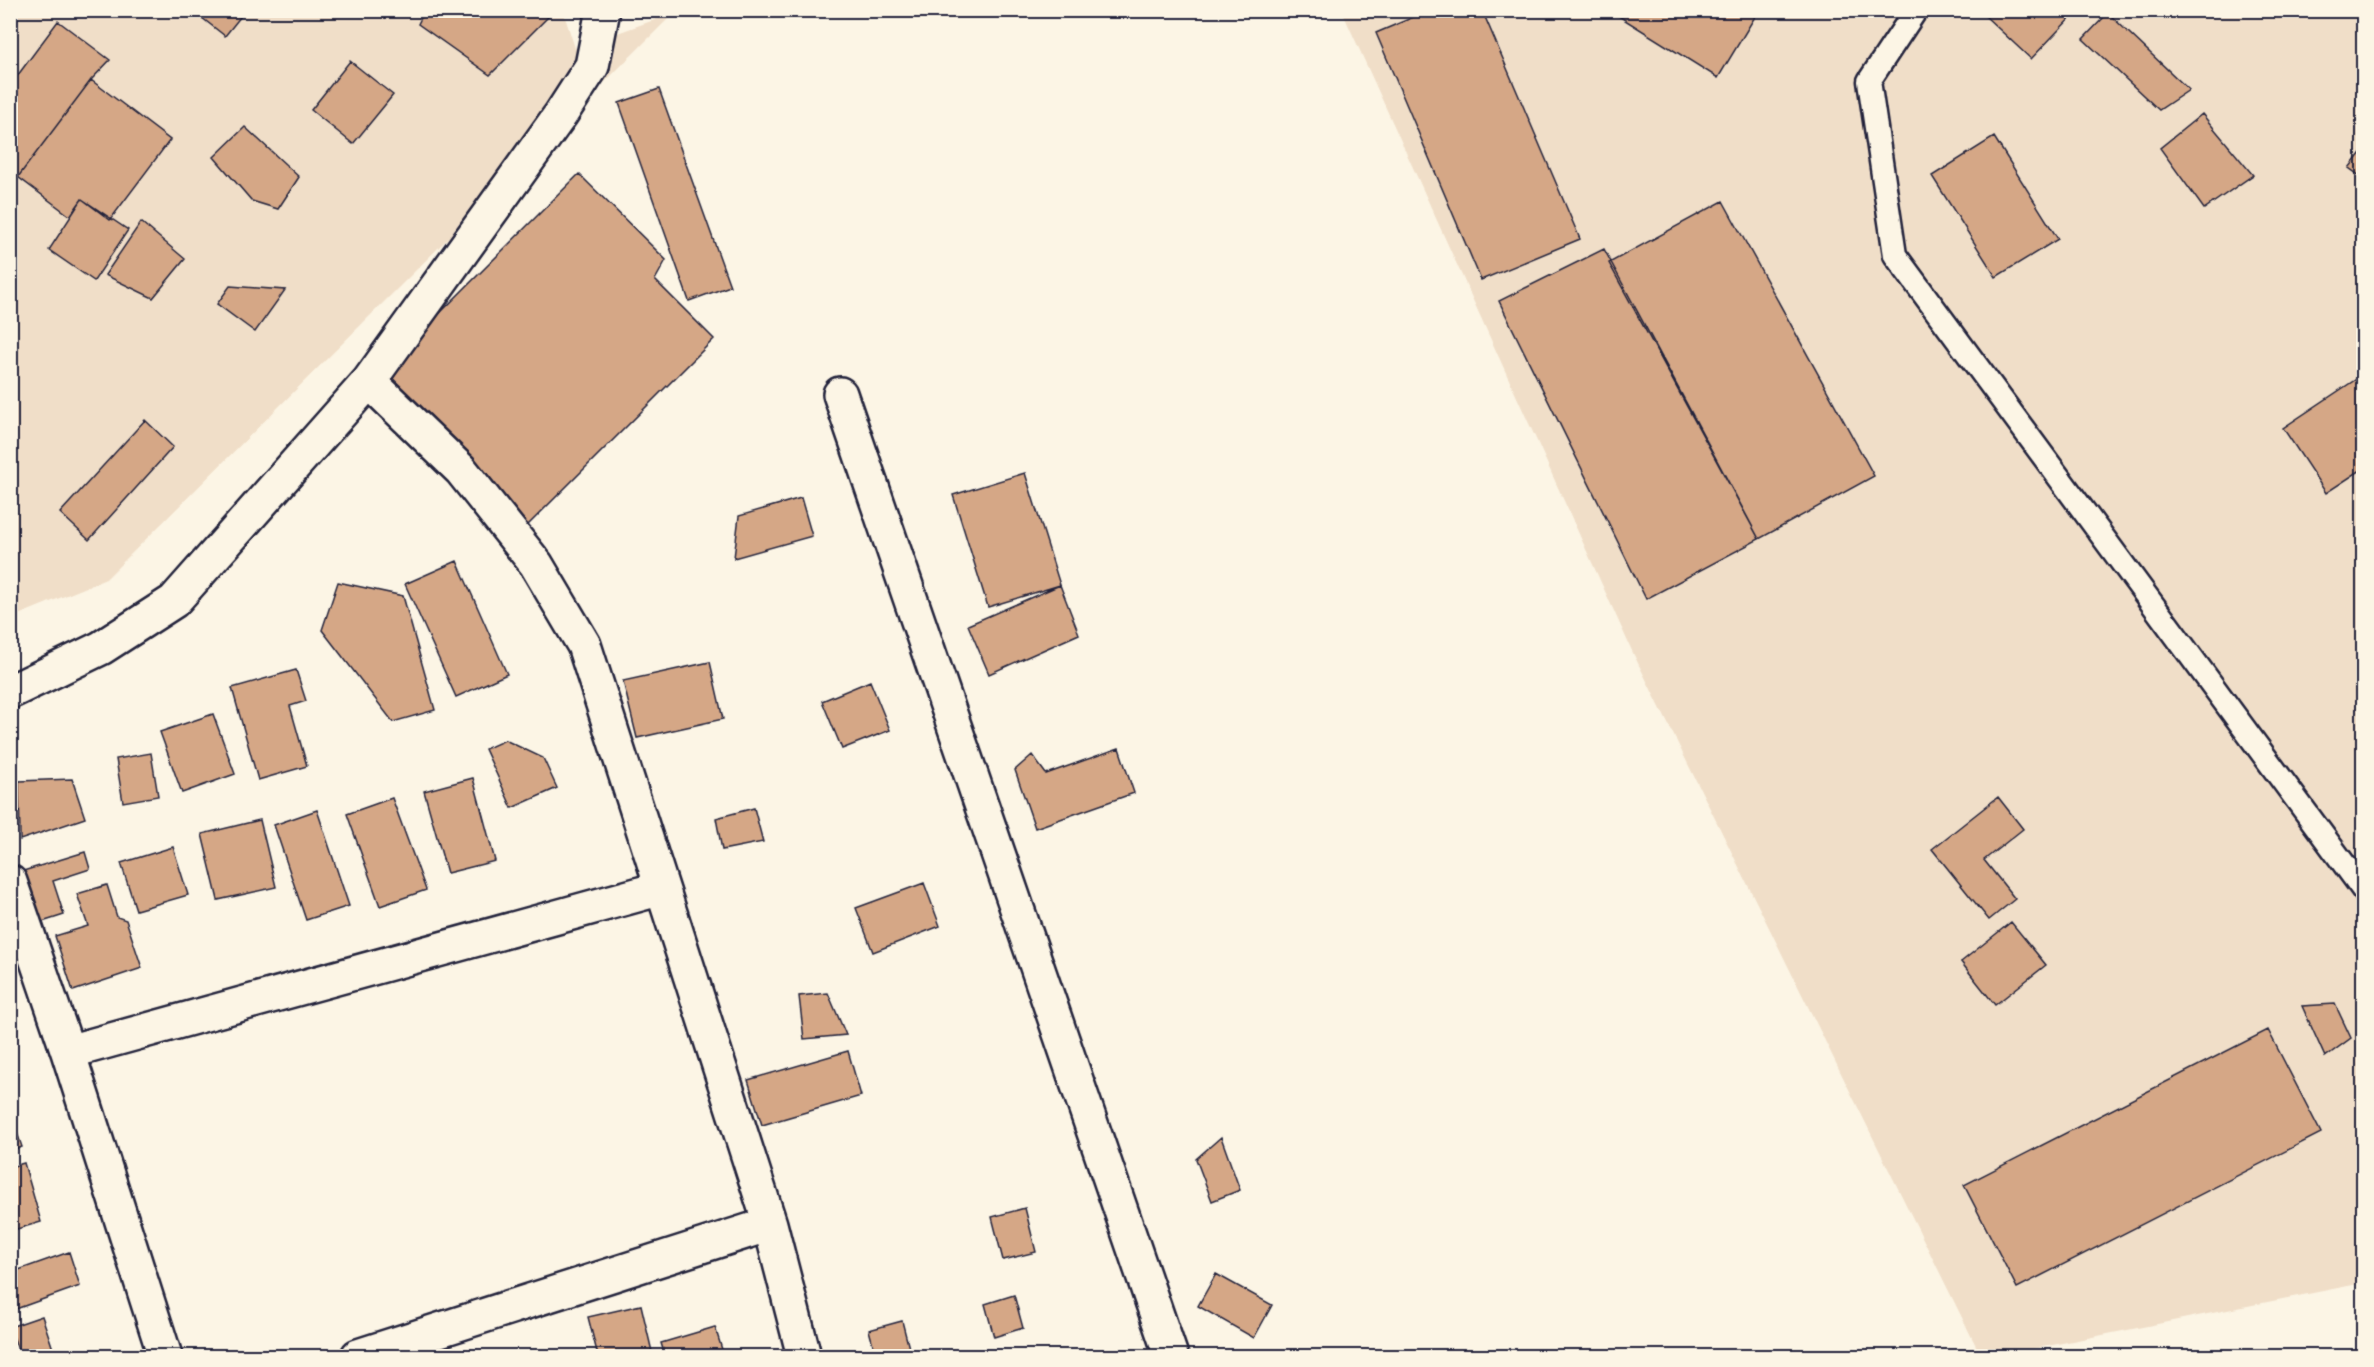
<svg xmlns="http://www.w3.org/2000/svg" width="2374" height="1367" font-family="'Comic Neue',sans-serif">
<style>
.built{fill:#f0dec8}
.building{fill:#d5a786;stroke:#22223b;stroke-width:1.5}
.lines{fill:none;stroke-linecap:round;stroke-linejoin:round}
.lane-casing{stroke:#22223b;stroke-width:27}
.street-casing{stroke:#22223b;stroke-width:38}
.lane{stroke:#fcf5e5;stroke-width:22}
.street{stroke:#fcf5e5;stroke-width:33}
</style>
<rect width="100%" height="100%" fill="#fcf5e5"/>
<filter id="ink" filterUnits="userSpaceOnUse"><feTurbulence type="fractalNoise" baseFrequency=".0167" numOctaves="2"/><feDisplacementMap in="SourceGraphic" scale="12" xChannelSelector="R" yChannelSelector="G"/><feConvolveMatrix kernelMatrix="1 2 1 2 8 2 1 2 1" color-interpolation-filters="sRGB"/></filter>
<g filter="url(#ink)">
<path class="built" d="M11,11H563L575,48L674,13L106,579L11,618Z
M1342,11H2363V1283L1997,1356H1981L1633,653Z"/>
<path class="building" d="M192,10H245V11L225,36Z
M425,10H549L550,15L490,75L418,24Z
M1430,10H1482L1580,239L1481,280L1376,33Z
M1609,10H1759L1718,78Z
M1990,10H2078L2031,59L1985,16Z
M2108,13L2189,90L2159,110L2083,39Z
M58,21L110,60L91,80L18,177L10,171V100L15,94L12,83Z
M350,61L393,95L353,144L311,110Z
M91,80L170,140L110,220L82,199L70,216L18,177Z
M659,89L730,286L689,301L619,103Z
M2202,114L2253,175L2204,209L2160,148Z
M245,127L299,177L278,209L252,201L214,157Z
M1994,137L2058,239L1996,277L1932,176Z
M2364,149V179L2349,168Z
M579,174L666,260L655,280L714,339L527,526L377,376Z
M82,199L128,230L94,281L49,250Z
M1723,201L1874,476L1759,539L1609,263Z
M141,222L185,259L153,298L105,275Z
M1604,249L1759,539L1646,599L1499,301Z
M230,286L285,290L255,332L217,304Z
M2358,378L2364,387V468L2326,493L2283,428Z
M145,420L173,447L89,540L60,513Z
M1025,473L1060,585L988,607L953,495Z
M801,498L812,536L734,558L739,516Z
M457,561L507,674L456,697L405,584Z
M338,582L403,596L435,710L393,722L322,630Z
M1060,585L1079,634L989,674L968,625Z
M710,662L723,719L637,738L623,681Z
M296,670L306,701L290,706L307,766L258,780L232,688Z
M870,681L890,730L842,749L822,701Z
M213,714L235,774L182,793L160,732Z
M505,740L543,758L557,788L512,808L485,749Z
M1119,748L1134,793L1035,828L1015,770L1032,755L1046,774Z
M151,753L158,796L123,802L116,759Z
M473,778L495,861L447,873L424,791Z
M72,779L85,818L20,840L19,781Z
M1998,797L2023,829L1984,860L2015,899L1989,920L1932,849Z
M392,798L426,890L380,906L347,814Z
M754,808L763,842L722,850L716,818Z
M317,810L349,906L306,920L274,825Z
M260,820L276,887L218,900L202,834Z
M173,847L188,895L136,910L121,863Z
M85,852L90,869L53,881L64,915L36,924L20,872Z
M924,883L940,926L873,952L856,908Z
M107,885L117,917L126,920L142,968L73,991L55,936L88,926L77,894Z
M2011,922L2046,965L1995,1005L1961,962Z
M828,993L846,1035L804,1039L799,996Z
M2335,1004L2351,1038L2325,1057L2302,1006Z
M2268,1030L2321,1133L2017,1288L1964,1185Z
M848,1051L861,1096L762,1125L748,1080Z
M10,1112L22,1147L10,1151Z
M1221,1137L1240,1190L1212,1201L1196,1159Z
M24,1163L41,1222L10,1231V1167Z
M1025,1208L1036,1252L1003,1260L992,1217Z
M69,1252L80,1286L13,1310L10,1304V1273Z
M1216,1274L1272,1305L1254,1338L1198,1306Z
M1014,1295L1023,1328L994,1337L985,1304Z
M641,1305L653,1356H598L588,1317Z
M42,1316L55,1355L20,1356L10,1327Z
M902,1321L911,1356H876L869,1330Z
M715,1327L724,1356H665L661,1343Z"/>
<g class="lines">
<defs>
<path id="lane" d="M1916,10L1869,81L1895,255L2364,891"/>
<path id="street" d="M369,381L461,470L536,564L584,645L770,1224L804,1356
M840,394L1171,1356
M10,692L101,648L174,601L369,381L561,114L592,66L603,10
M10,882L68,1052L165,1356
M68,1052L662,888
M358,1356L770,1224"/>
</defs>
<use href="#lane" class="lane-casing"/>
<use href="#street" class="street-casing"/>
<use href="#lane" class="lane"/>
<use href="#street" class="street"/>
</g>
</g>
<rect width="2374" height="1367" fill="none" stroke="#fcf5e5" stroke-width="36"/>
<rect x="18" y="18" width="2338" height="1331" fill="none" stroke="#22223b" stroke-width="2" filter="url(#ink)"/>
</svg>
